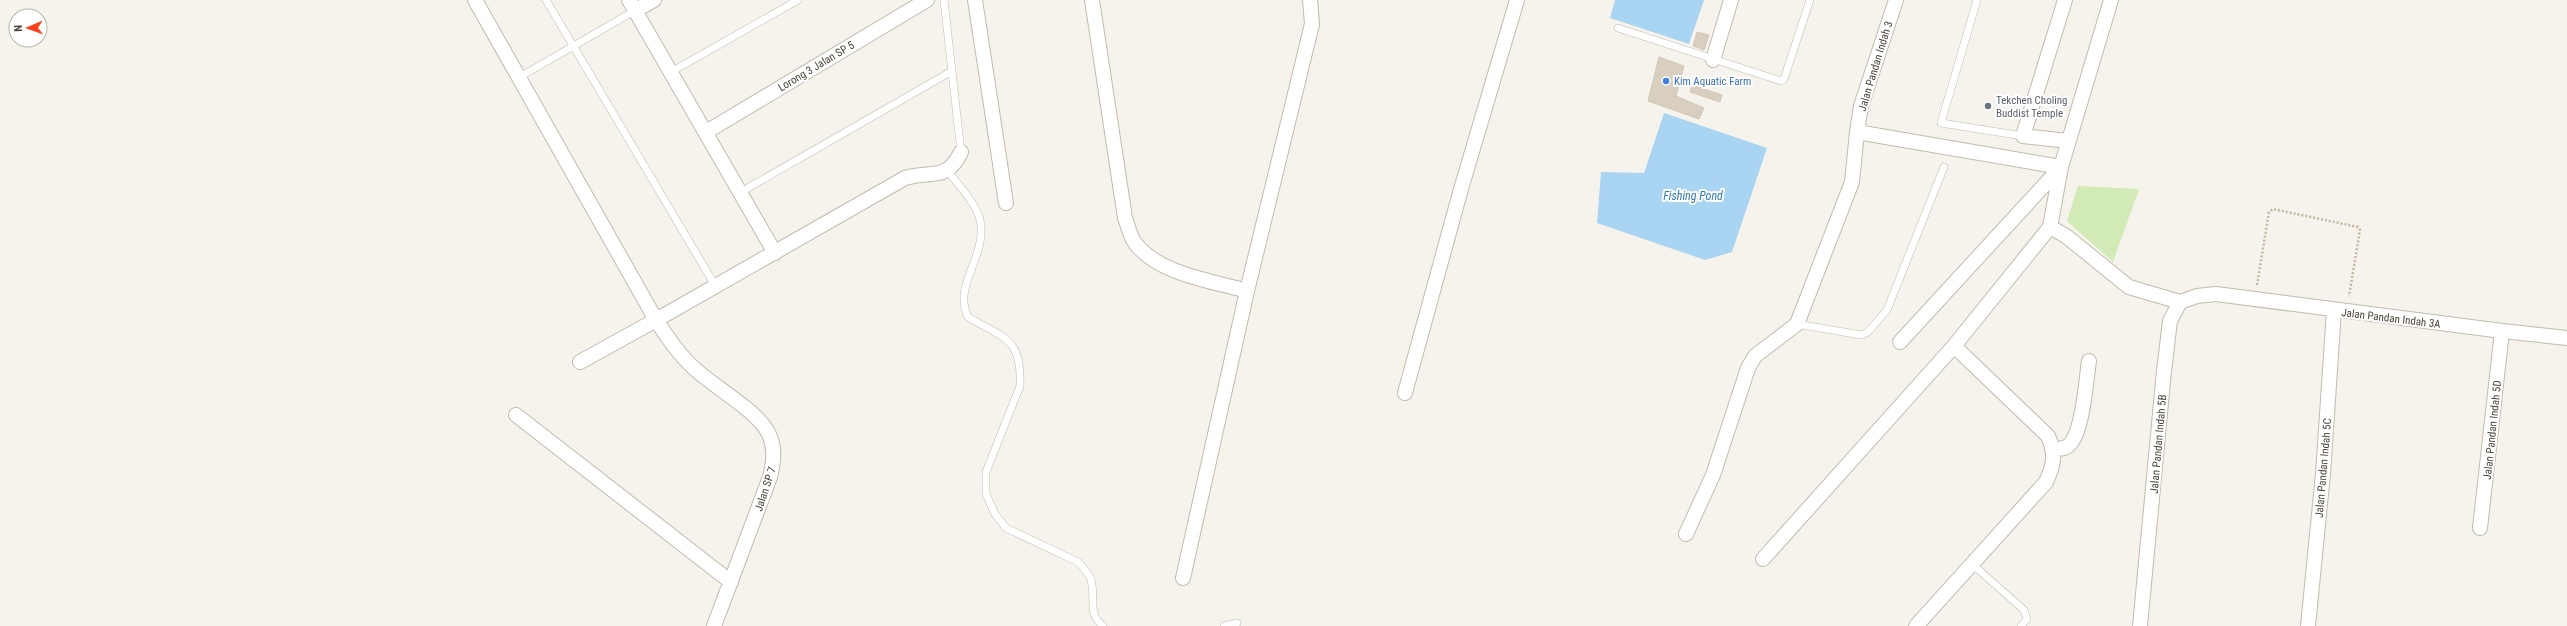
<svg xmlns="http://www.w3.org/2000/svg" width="2567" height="626" font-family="'Roboto Condensed',sans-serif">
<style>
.green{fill:#d2eab5}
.water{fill:#a9d4f2}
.building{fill:#d8cfc1;stroke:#d3c7b4}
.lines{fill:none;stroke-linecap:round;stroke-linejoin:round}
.service-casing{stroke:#c2bbae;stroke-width:8}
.minor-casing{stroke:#c2bbae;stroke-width:16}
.path{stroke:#c4b79f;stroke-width:2.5;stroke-dasharray:2 2;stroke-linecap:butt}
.service{stroke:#fff;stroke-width:7}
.minor{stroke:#fff;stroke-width:14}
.shop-dot{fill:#3f7fe0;stroke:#fff;stroke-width:1.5}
.worship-dot{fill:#6b7280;stroke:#fff;stroke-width:1.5}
.labels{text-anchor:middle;stroke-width:4;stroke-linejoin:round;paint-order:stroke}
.street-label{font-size:11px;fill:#4b4439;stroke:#fff}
.shop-label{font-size:11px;fill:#366cbe;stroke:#fff;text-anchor:start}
.worship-label{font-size:11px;fill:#5b616d;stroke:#fff;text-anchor:start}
.water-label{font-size:12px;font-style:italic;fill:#2e7ab2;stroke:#fff}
</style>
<rect width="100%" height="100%" fill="#f6f3ec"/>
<path class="green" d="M2078,186L2139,189L2113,262L2067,221Z"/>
<path class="water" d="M1615,0H1704L1689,44L1610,18Z
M1664,113L1767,148L1732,252L1705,260L1597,223L1601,172L1644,173Z"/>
<path class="building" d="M1697,32L1709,35L1704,50L1693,46Z
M1659,57L1684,66L1676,96L1704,108L1699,119L1648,101Z
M1692,85L1722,95L1720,102L1690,92Z"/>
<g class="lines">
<defs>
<path id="service" d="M546,0L716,287
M944,0L961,152
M1977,0L1941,123L2023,136
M1618,28L1781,81L1784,79L1810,0
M671,72L798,0
M518,78L636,10
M948,171C958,185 976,203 980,220C988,256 952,285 968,317C1005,339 1022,338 1020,386L986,472V494L995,514L1006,528L1078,562C1083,567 1089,573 1091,580C1096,598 1087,613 1103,626
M741,192L952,71
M1797,324L1861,335L1868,332L1887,310L1944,167
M1972,564L2024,610L2027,619L2021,626
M1224,626L1237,623"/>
<path id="minor" d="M475,0L656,320L905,178C931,170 947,182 961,152
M629,0L775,253
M975,0L1006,203
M1092,0L1125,218C1128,225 1130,237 1135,243C1158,274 1212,281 1247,291
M2065,0L2023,136L2068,141
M636,10L654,0
M1713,60L1731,0
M706,132L927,0
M1857,132L1861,106L1896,0
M2050,227L2066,236L2129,287L2180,302
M1900,342L2061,167
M580,362L656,320C668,338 680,356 696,370C715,387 753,409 766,429C776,444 774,461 770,477L714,626
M1405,393L1461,189L1517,0
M516,415L731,582
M2054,449C2060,449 2066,449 2071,443C2083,428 2086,381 2089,361
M2480,528L2502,331
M1686,534L1713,475L1748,368L1755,356L1797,324L1852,182L1857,132L2061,167
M1763,559L1954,346
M1183,578L1247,291L1312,24L1310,0
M1916,626L2046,482C2054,465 2056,454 2048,436L1954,346L2050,227L2061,167L2111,0
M2140,626L2164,371L2170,321L2180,302L2197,296L2216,294L2502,331L2567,338
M2308,626L2323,474L2334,310"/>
</defs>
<use href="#service" class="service-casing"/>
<use href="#minor" class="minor-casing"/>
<path class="path" d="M2257,285L2269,212L2273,209L2358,227L2360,230L2349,296"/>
<use href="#service" class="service"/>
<use href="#minor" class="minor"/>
</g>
<circle class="shop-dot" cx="1666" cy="81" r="4"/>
<circle class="worship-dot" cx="1988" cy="106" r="4"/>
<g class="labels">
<g class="street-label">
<text transform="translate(816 66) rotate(-31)" y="4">Lorong 3 Jalan SP 5</text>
<text transform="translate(1875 66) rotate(-73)" y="4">Jalan Pandan Indah 3</text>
<text transform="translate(2391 318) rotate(7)" y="4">Jalan Pandan Indah 3A</text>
<text transform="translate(2492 430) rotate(-84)" y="4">Jalan Pandan Indah 5D</text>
<text transform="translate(2158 444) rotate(-85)" y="4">Jalan Pandan Indah 5B</text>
<text transform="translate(2323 468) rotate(-85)" y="4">Jalan Pandan Indah 5C</text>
<text transform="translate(765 489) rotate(-72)" y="4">Jalan SP 7</text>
</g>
<g class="shop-label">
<text x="1674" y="85">Kim Aquatic Farm</text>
</g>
<g class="worship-label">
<text x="1996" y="104">Tekchen Choling<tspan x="1996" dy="13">Buddist Temple</tspan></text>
</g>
<g class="water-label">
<text x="1693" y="200">Fishing Pond</text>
</g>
</g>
<g transform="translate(28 28) rotate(268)"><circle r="19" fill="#ffffff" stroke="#b7b4b0"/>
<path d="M0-3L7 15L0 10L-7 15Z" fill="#fc3f1d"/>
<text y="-6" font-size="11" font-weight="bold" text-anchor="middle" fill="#4b4439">N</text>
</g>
</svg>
